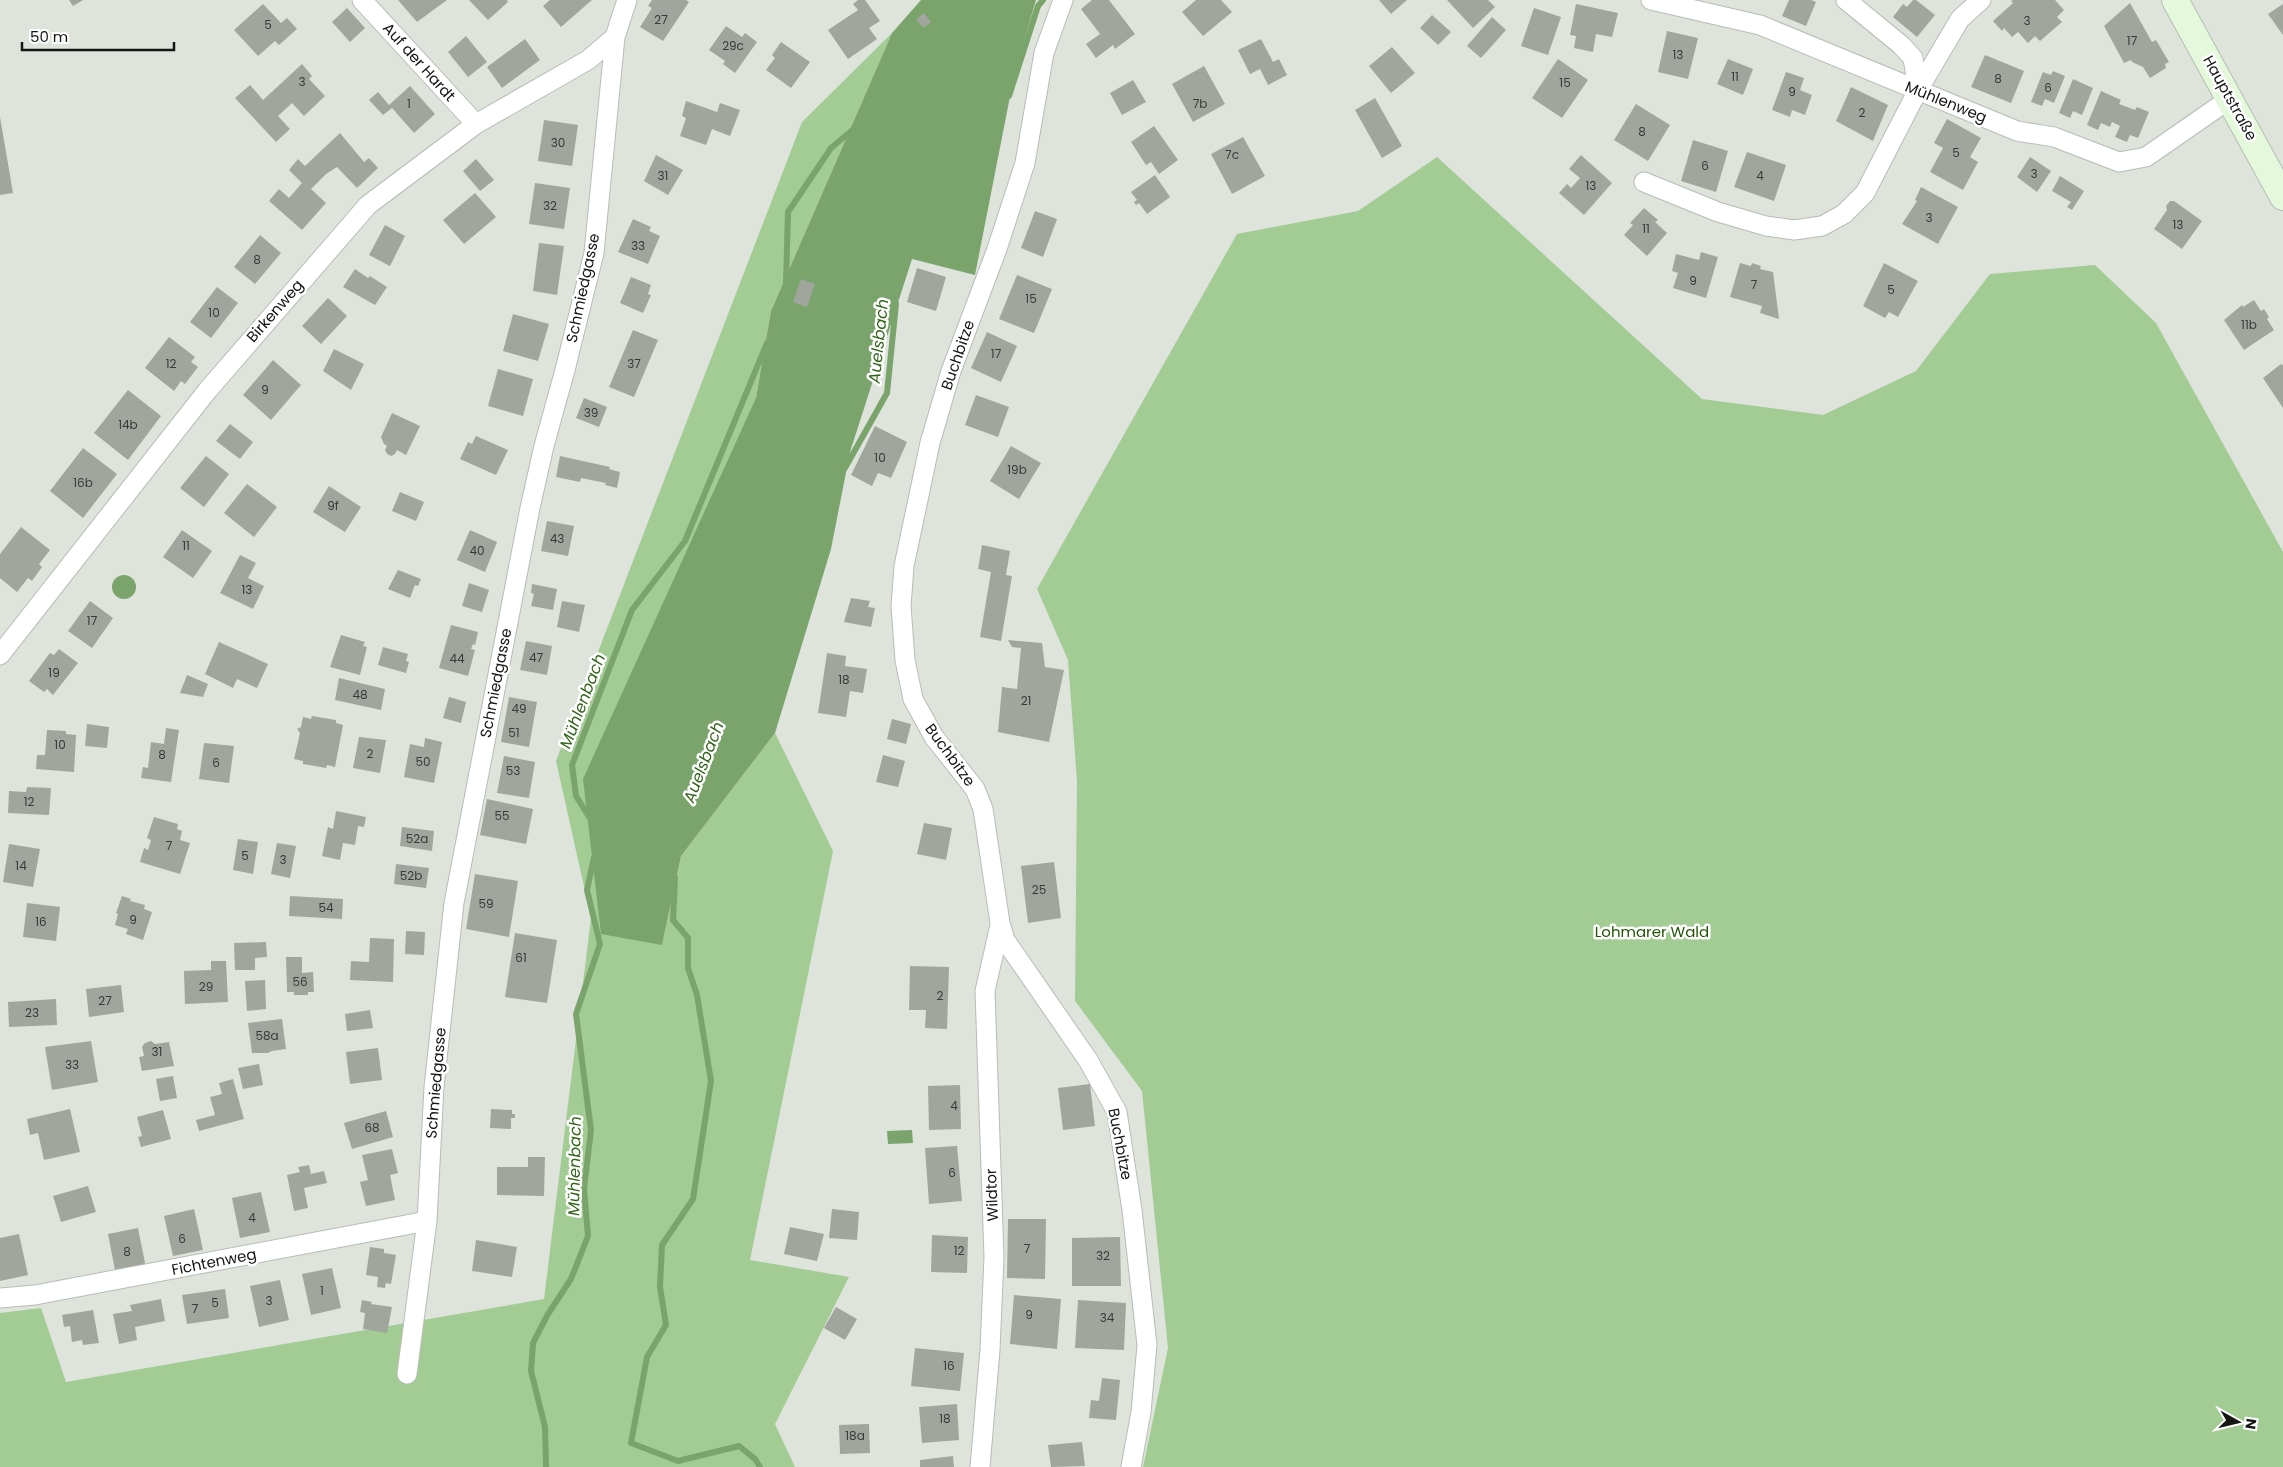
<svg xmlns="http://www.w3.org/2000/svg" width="2283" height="1467" font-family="Poppins,sans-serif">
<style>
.green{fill:#a2cc94}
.water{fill:#7aa46c}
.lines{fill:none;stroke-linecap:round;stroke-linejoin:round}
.stream{stroke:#7aa46c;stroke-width:6}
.building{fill:#a0a69e}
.street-casing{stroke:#b6bdb4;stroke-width:21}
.secondary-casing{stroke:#b6bdb4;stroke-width:28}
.street{stroke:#fff;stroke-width:19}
.secondary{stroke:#e4f9dc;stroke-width:26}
.labels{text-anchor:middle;stroke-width:5;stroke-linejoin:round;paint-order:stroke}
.number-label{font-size:12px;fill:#373a36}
.street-label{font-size:15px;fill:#141613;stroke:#fff}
.park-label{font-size:15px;fill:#205500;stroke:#fff}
.water-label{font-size:16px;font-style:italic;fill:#316519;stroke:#fff}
</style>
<rect width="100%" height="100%" fill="#dee4dc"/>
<path class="green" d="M892,33L771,311L662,945L681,856L775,733L833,851L750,1260L849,1277L775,1424L795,1467H0V1313L41,1308L66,1382L544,1299L591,918L556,761L802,122Z
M1437,157L1702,399L1823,415L1916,371L1990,274L2095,265L2156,323L2283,552V1467H1143L1168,1348L1142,1091L1075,1001L1077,781L1068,660L1037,589L1237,234L1358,211Z"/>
<path class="water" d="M921,0H1036L1015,71L975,275L912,259L850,452L831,549L775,733L681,856L662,945L601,934L583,779L756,398L771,311L892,33Z
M112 587a12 12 0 1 1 24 0a12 12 0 1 1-24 0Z
M912,1130L913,1143L888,1144L887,1131Z"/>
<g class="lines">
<path class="stream" d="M1009,96L1038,6L1043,0
M786,284L788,212L831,148L855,128
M845,468L887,393L896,304
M591,820L576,796L572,765L632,610L685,541L767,343
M675,878L673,920L688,938V968L697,995L711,1081L693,1199L662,1245L660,1287L666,1325L647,1357L631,1443L678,1461L739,1446L755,1459L760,1467
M546,1467L545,1427L531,1371L533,1343L548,1314L571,1279L588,1236L584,1189L591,1130L576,1014L600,944L587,890L594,857"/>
</g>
<path class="building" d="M69,0H83L73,6Z
M398,0H447L417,22Z
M469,0H507L508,2L488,20Z
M550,0H592L561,27L543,6Z
M652,0H686L689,2L663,41L640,27L652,8L648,6Z
M858,0H865L880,21L869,28L877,39L848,59L828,30L858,10L853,4Z
M1092,0H1109L1135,34L1115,49L1113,45L1096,58L1086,44L1100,34L1081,9Z
M1196,0H1221L1232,12L1203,36L1182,12Z
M1379,0H1407L1391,14Z
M1447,0H1488L1495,7L1473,28Z
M1789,0H1811L1816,2L1806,26L1782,16Z
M1913,0H1916L1935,15L1917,37L1893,17L1903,4L1907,7Z
M2013,0H2055L2064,10L2057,17L2062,22L2040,41L2035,36L2028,43L2018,32L2012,37L2004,28L2002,31L1993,21L2013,3L2011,1Z
M2130,3L2152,42L2156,40L2169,62L2165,64L2166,68L2150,78L2143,67L2132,62L2131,60L2124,63L2104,26Z
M263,4L281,23L287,18L297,29L279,45L275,41L258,56L234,30Z
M1576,4L1618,13L1612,37L1596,34L1593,52L1574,48L1576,36L1570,35Z
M2283,4V35L2268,14Z
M347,8L365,28L350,42L332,22Z
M1534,8L1561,17L1548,55L1521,46Z
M924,13L931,22L923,28L916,19Z
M1432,15L1451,32L1438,45L1420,28Z
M1492,17L1506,30L1481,58L1467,46Z
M726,26L742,37L745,33L757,42L735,73L723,64L725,61L709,50Z
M1667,31L1698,38L1688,79L1658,72Z
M466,36L487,62L468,77L448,52Z
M525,39L540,60L502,88L487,67Z
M1261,39L1273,62L1279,59L1287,75L1268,85L1260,69L1250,74L1238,50Z
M781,42L810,62L791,88L766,70L775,58L772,55Z
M1392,47L1415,73L1391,93L1369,66Z
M1985,55L2024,71L2011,103L1971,87Z
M1558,59L1588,80L1562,118L1532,98Z
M1728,59L1753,69L1743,95L1717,84Z
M302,64L312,76L309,79L325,96L304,116L292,103L278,116L290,129L276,142L235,98L250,85L263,100Z
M1204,66L1225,104L1193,122L1172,84Z
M2053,71L2065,76L2054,103L2045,99L2042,106L2031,102L2043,72L2051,75Z
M1786,72L1804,78L1800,90L1812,95L1805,115L1792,110L1790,117L1772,110Z
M2073,79L2093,88L2082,115L2073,111L2070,118L2059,113Z
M1133,80L1146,102L1122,115L1110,93Z
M410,86L435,114L414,133L392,108L383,115L369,100L378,92L389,105Z
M1851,87L1888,105L1873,141L1836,121Z
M2101,91L2121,100L2119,104L2135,110L2137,107L2149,112L2138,138L2130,135L2127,142L2115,137L2120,126L2112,122L2110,127L2101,123L2098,130L2087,125Z
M1375,98L1402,146L1382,158L1355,110Z
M686,101L717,112L720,103L740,110L730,136L712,129L706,145L680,136L686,118L682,116Z
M1636,104L1670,125L1648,161L1614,140Z
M0,117L13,193L0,195Z
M1947,119L1981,138L1970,157L1978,162L1963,190L1930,172L1943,148L1934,143Z
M544,120L578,125L572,166L538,161Z
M1154,126L1178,160L1159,174L1151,162L1146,165L1131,142Z
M340,133L364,162L369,158L378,168L357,188L337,167L326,174L311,189L326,203L302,230L269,201L279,189L289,198L302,183L289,170L298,159L305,166Z
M1243,137L1265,176L1232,194L1211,154Z
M1693,140L1728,151L1716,192L1681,181Z
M1747,152L1786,165L1774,201L1734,187Z
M656,155L683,170L668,195L644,181Z
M1581,155L1612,183L1584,215L1559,193L1567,184L1571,188L1580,178L1569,169Z
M2030,157L2051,171L2037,192L2017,177Z
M476,159L494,180L480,191L463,171Z
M1155,175L1170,197L1147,214L1139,203L1136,205L1134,202L1137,200L1131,192Z
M2060,176L2084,191L2072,210L2067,207L2071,202L2052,191Z
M535,183L570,188L564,229L529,224Z
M1921,187L1958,207L1938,244L1902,224L1917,201L1915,200Z
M475,193L496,217L464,244L443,220Z
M2170,201H2174L2202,221L2182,249L2154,229L2167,210L2166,206Z
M1644,208L1658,220L1655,222L1667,233L1647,256L1624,235L1633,225L1630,223Z
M1035,211L1057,219L1043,257L1021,248Z
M633,219L651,227L649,231L660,236L648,264L618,252Z
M385,225L405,236L390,266L369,255Z
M260,235L281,253L255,284L234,267Z
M539,243L564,246L557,295L533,291Z
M1701,252L1718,257L1706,298L1673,288L1678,273L1672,271L1676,254L1699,260Z
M1740,263L1751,266L1752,263L1761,266L1760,269L1773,272L1779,319L1760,313L1762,306L1730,297Z
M1884,263L1918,281L1898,317L1889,312L1885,318L1863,306Z
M917,268L946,277L936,311L907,302Z
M355,269L368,278L370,276L387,287L375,305L343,287Z
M1017,275L1052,289L1034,333L999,319Z
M631,277L651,285L648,294L651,295L643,313L620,303Z
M801,279L815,284L807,307L793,302Z
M217,287L238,303L211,338L190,322Z
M328,298L347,316L321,344L302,326Z
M2254,300L2261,311L2264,309L2269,317L2267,319L2274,330L2244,350L2224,320L2242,305L2243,307Z
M513,314L549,324L538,361L503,351Z
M633,330L658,340L634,397L609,387Z
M987,332L1017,346L1001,382L971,368Z
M169,337L195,357L191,362L198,367L185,384L181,381L174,391L145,368Z
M334,349L364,364L351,390L323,371Z
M273,360L301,385L271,420L243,395Z
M2281,364L2283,365V408L2263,378Z
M498,369L533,379L523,416L488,406Z
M128,390L161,416L128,460L94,433Z
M976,395L1009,407L998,437L965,425Z
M584,398L607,407L599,427L576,418Z
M392,413L420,426L406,455L397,450L395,454L391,456L387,454L385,450L387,446L384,444L381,437Z
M230,424L253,442L240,459L216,441Z
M875,426L907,442L891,478L878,473L872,486L851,475Z
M476,436L508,450L496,475L460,459L468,442L472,444Z
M1011,446L1041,463L1019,499L990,481Z
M83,448L117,474L83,518L50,491Z
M206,456L229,474L204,507L180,488Z
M560,456L610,467L609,469L620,472L617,488L605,485L606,483L581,478L580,482L556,477Z
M247,484L277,507L254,537L224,513Z
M329,486L361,507L345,532L313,512Z
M400,492L424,502L416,521L392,511Z
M547,521L574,526L568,556L541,551Z
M21,527L50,550L39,564L42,567L32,581L28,578L17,592L0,578V554Z
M182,530L212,551L193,578L163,557Z
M470,530L497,542L485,572L457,560Z
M982,545L1010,551L1006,575L1012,576L1001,641L980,637L991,572L978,569Z
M240,555L256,563L248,578L264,586L253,609L220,593Z
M398,570L421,579L418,586L415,585L410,598L388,589Z
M469,583L489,590L482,612L462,606Z
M532,584L557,589L553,610L531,606L534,594L531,593Z
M851,598L870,601L868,607L875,608L871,627L844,622Z
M90,601L113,618L92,648L68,631Z
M562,601L585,605L579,632L557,627Z
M451,625L478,632L475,645L473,644L471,649L475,650L468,676L439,668Z
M341,635L365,642L363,646L367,647L360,675L330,667Z
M1008,640L1042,643L1045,667L1064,670L1049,742L998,732L1002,687L1017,689L1021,648L1012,647Z
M526,641L552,646L547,675L520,670Z
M219,642L268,664L257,688L237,679L233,688L205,674Z
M383,647L408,654L406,661L409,662L406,673L378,665Z
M59,649L78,663L53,695L47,689L44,692L29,681L50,653L54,655Z
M827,653L846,656L845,666L867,669L863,693L850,691L846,717L818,713Z
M187,675L208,684L203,697L180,693Z
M339,678L385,689L381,710L335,700Z
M449,697L466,702L461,723L443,718Z
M509,697L537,702L529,747L501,742Z
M312,716L336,720V723L343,725L335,767L327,765L326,768L315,766L303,764V761L294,759L300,733L297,729L301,727L303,717L311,719Z
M892,719L911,724L906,744L887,739Z
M87,724L109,727L107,748L85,746Z
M166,728L179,730L171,782L141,778L143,767L148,768L151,742L164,744Z
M47,730L66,731V734L76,735L74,772L36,769L37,755H45Z
M359,737L386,740L380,773L353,768Z
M425,738L442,742L434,783L404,777L410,744L424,747Z
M204,743L234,746L229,783L199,779Z
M883,755L905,761L898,787L876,782Z
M504,756L535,762L529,798L497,793Z
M27,787L51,788L49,815L8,813L9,791L26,792Z
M487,799L533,809L526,844L480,835Z
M336,811L366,817L364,827L358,826L355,845L343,843L340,860L322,856L328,827L333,829Z
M154,817L178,824L177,829L182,831L180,840L190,843L180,874L140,862L144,848L148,850L151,840L147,838Z
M924,823L952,828L946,860L917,854Z
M402,827L434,831L432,851L400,846Z
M238,839L258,842L253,874L233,870Z
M277,843L296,846L290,878L271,874Z
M9,844L40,849L33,887L3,882Z
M1054,862L1061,918L1028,923L1021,866Z
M396,864L429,868L426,888L394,884Z
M475,874L518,881L509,937L466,929Z
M122,896L131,899L130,901L145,905L144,909L152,912L143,940L126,934L128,929L115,925L118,914L116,913Z
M290,896L343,899L342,919L289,916Z
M27,903L60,907L56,941L23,937Z
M406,931L425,932L424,955L405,954Z
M515,933L557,940L547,1003L505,997Z
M370,938L394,939L393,982L350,980L351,961L369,962Z
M266,942L267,957L255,958V970H235L234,943Z
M286,957H302V973L313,972L314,992H308V995H294V992H287Z
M211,961H226L228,1002L185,1004L184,971L211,970Z
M910,966L949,967L947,1029L925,1028L926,1010H909Z
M265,980L266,1009L247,1011L245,981Z
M121,985L124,1012L89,1017L86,989Z
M56,999L57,1025L9,1027L8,1002Z
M370,1010L373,1028L347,1031L345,1014Z
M282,1019L286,1049L272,1051L268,1053H252L248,1023Z
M91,1041L98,1082L52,1090L45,1047Z
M151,1041L155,1044L169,1042L174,1066L142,1071L139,1057L144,1056L142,1047L145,1043Z
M378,1048L382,1080L350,1084L346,1052Z
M259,1064L263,1085L243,1089L238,1068Z
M173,1076L177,1098L160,1101L156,1079Z
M233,1079L244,1119L199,1131L196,1120L215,1115L210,1097L222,1094L219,1083Z
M1090,1084L1095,1126L1063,1130L1058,1088Z
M960,1085L961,1129L929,1130L928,1086Z
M70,1109L80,1152L44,1160L38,1133L30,1135L27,1119Z
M491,1109L512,1110V1114H515V1118H511V1129L490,1128Z
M163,1110L171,1139L141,1147L138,1137L142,1136L137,1117Z
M386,1111L393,1137L352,1149L344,1123Z
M957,1146L962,1201L929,1204L925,1148Z
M392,1149L398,1173L390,1175L395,1200L366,1206L360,1182L368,1180L362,1155Z
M528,1157H545L544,1196L497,1195V1167H528Z
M309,1165L311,1174L324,1171L327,1183L304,1188L308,1208L294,1211L287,1175L300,1172L298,1167Z
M88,1186L96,1212L61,1222L53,1196Z
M261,1192L270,1232L240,1238L232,1198Z
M194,1209L203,1250L173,1256L164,1216Z
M832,1209L859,1212L857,1240L829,1238Z
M1008,1219H1046L1045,1279L1007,1278Z
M790,1227L824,1234L817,1261L784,1254Z
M138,1228L146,1268L116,1275L108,1234Z
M19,1234L28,1275L0,1281V1238Z
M932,1235L968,1237L967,1273L931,1272Z
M1120,1237L1121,1286H1072V1238Z
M476,1240L517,1247L512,1277L472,1271Z
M370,1247L384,1249V1253L396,1255L391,1284L386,1283L385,1288L377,1287L378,1277L366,1275Z
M332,1268L341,1308L311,1315L302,1274Z
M280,1280L289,1320L259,1327L250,1286Z
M225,1289L229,1318L187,1324L182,1295Z
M1014,1295L1061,1299L1057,1349L1010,1344Z
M161,1299L165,1321L135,1327L137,1340L119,1344L113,1314L132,1311L130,1305Z
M362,1300L372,1302L371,1304L392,1307L387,1333L363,1329L365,1313L360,1312Z
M1078,1300L1126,1303L1124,1350L1075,1348Z
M836,1307L857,1319L845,1340L824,1328Z
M93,1310L99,1343L83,1345L82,1340L72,1342L70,1326L64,1327L62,1315Z
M915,1348L964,1353L960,1391L911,1386Z
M1102,1378L1120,1380L1116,1420L1089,1418L1091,1400L1099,1401Z
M957,1404L959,1440L922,1443L919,1407Z
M869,1424L870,1453L840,1454L839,1425Z
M1082,1442L1085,1466L1051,1467L1048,1445Z
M953,1456L954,1467H920V1460Z"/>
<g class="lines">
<defs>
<path id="street" d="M362,0L476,124
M1063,0L1044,53L1025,163L997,249L951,371L930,443L904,566L901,606L905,660L913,699L934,737L975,789L983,809L1000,923L1005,940L1088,1060L1117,1112L1132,1210L1147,1345L1141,1412L1131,1467
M1651,0L1760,25L2017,131L2054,137L2119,162L2146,157L2231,98
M1846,0L1901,45L1913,58L1918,90
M1644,182L1718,212L1766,226L1794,230L1822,226L1844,214L1865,193L1918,90L1960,19L1981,0
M0,655L207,391L368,205L476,124L588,60L615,37
M0,1298L35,1295L427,1221
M407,1374L427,1221L434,1087L454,903L530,508L544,446L565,370L594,253L615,37L627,0
M980,1467L990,1350L994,1257L985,991L1000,925"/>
<path id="secondary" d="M2175,0L2283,197"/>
</defs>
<use href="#street" class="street-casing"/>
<use href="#secondary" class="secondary-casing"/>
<use href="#street" class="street"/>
<use href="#secondary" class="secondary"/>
</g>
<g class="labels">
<g class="number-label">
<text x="661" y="24">27</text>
<text x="2027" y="25">3</text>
<text x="268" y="29">5</text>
<text x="2132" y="45">17</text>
<text x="733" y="50">29c</text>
<text x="1678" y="59">13</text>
<text x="1735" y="81">11</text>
<text x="1998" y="83">8</text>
<text x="302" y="86">3</text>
<text x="1565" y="87">15</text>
<text x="2048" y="92">6</text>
<text x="1792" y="96">9</text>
<text x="409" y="108">1</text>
<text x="1200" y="108">7b</text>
<text x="1862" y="117">2</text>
<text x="1642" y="136">8</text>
<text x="558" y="147">30</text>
<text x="1956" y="157">5</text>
<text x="1232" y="159">7c</text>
<text x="1705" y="170">6</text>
<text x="2034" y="178">3</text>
<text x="663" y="180">31</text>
<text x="1760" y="180">4</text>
<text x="1591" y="190">13</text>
<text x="550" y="210">32</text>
<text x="1929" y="222">3</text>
<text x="2178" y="229">13</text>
<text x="1646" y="233">11</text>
<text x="638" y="250">33</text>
<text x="257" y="264">8</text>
<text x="1693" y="285">9</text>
<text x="1754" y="289">7</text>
<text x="1891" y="294">5</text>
<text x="1031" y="303">15</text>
<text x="214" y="317">10</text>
<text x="2249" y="329">11b</text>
<text x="996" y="358">17</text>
<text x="171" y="368">12</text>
<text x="634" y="368">37</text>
<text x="265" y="394">9</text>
<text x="591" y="417">39</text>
<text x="128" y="429">14b</text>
<text x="880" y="462">10</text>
<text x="1017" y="474">19b</text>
<text x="83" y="487">16b</text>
<text x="333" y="510">9f</text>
<text x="557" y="543">43</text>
<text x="186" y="550">11</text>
<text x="477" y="555">40</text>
<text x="247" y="594">13</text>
<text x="92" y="625">17</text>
<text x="536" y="662">47</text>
<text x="457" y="663">44</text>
<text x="54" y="677">19</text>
<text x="844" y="684">18</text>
<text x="360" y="699">48</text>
<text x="1026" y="705">21</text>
<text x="519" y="713">49</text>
<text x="514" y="737">51</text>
<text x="60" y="749">10</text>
<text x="370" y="758">2</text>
<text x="162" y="759">8</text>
<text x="423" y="766">50</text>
<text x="216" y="767">6</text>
<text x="513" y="775">53</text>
<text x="29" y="806">12</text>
<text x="502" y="820">55</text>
<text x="417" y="843">52a</text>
<text x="169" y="850">7</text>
<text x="245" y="860">5</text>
<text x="283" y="864">3</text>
<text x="21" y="870">14</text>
<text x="411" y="880">52b</text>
<text x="1039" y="894">25</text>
<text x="486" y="908">59</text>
<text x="326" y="912">54</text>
<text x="133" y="924">9</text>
<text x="41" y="926">16</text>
<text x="521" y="962">61</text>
<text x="300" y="986">56</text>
<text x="206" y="991">29</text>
<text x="940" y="1000">2</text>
<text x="105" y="1005">27</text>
<text x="32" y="1017">23</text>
<text x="267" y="1040">58a</text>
<text x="157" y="1056">31</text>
<text x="72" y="1069">33</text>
<text x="954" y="1110">4</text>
<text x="372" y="1132">68</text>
<text x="952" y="1177">6</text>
<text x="252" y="1222">4</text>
<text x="182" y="1243">6</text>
<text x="1027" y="1253">7</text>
<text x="959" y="1255">12</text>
<text x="127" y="1256">8</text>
<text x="1103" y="1260">32</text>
<text x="322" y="1295">1</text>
<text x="269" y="1305">3</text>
<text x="215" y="1307">5</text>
<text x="195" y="1313">7</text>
<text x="1029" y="1319">9</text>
<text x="1107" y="1322">34</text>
<text x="949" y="1370">16</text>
<text x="945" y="1423">18</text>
<text x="855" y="1440">18a</text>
</g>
<g class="street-label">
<text transform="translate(419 62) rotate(48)" y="5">Auf der Hardt</text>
<text transform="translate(2230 98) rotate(61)" y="5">Hauptstraße</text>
<text transform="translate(1946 102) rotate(22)" y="5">Mühlenweg</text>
<text transform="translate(583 288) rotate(-78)" y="5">Schmiedgasse</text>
<text transform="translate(275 311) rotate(-49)" y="5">Birkenweg</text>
<text transform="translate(958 355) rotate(-71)" y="5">Buchbitze</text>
<text transform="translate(496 683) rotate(-79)" y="5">Schmiedgasse</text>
<text transform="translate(950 755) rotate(54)" y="5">Buchbitze</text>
<text transform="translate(436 1083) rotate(-85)" y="5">Schmiedgasse</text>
<text transform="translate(1120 1144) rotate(79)" y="5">Buchbitze</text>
<text transform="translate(992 1195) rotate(-92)" y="5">Wildtor</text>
<text transform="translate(214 1262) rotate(-11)" y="5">Fichtenweg</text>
</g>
<g class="park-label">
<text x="1652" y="937">Lohmarer Wald</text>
</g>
<g class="water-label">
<text transform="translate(878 341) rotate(-84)" y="6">Auelsbach</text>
<text transform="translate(582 701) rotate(-69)" y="6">Mühlenbach</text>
<text transform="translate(703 762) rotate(-69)" y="6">Auelsbach</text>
<text transform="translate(574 1166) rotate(-89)" y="6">Mühlenbach</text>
</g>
</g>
<g transform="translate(2238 1422) rotate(98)" stroke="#ffffff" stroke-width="4" paint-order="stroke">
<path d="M0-4L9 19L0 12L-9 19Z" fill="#141613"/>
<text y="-8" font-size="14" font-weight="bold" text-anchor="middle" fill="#141613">N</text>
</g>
<path d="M22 42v8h152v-8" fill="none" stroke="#141613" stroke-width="2.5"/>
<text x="30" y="42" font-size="15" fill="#141613" stroke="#ffffff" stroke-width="4" paint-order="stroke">50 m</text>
</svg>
